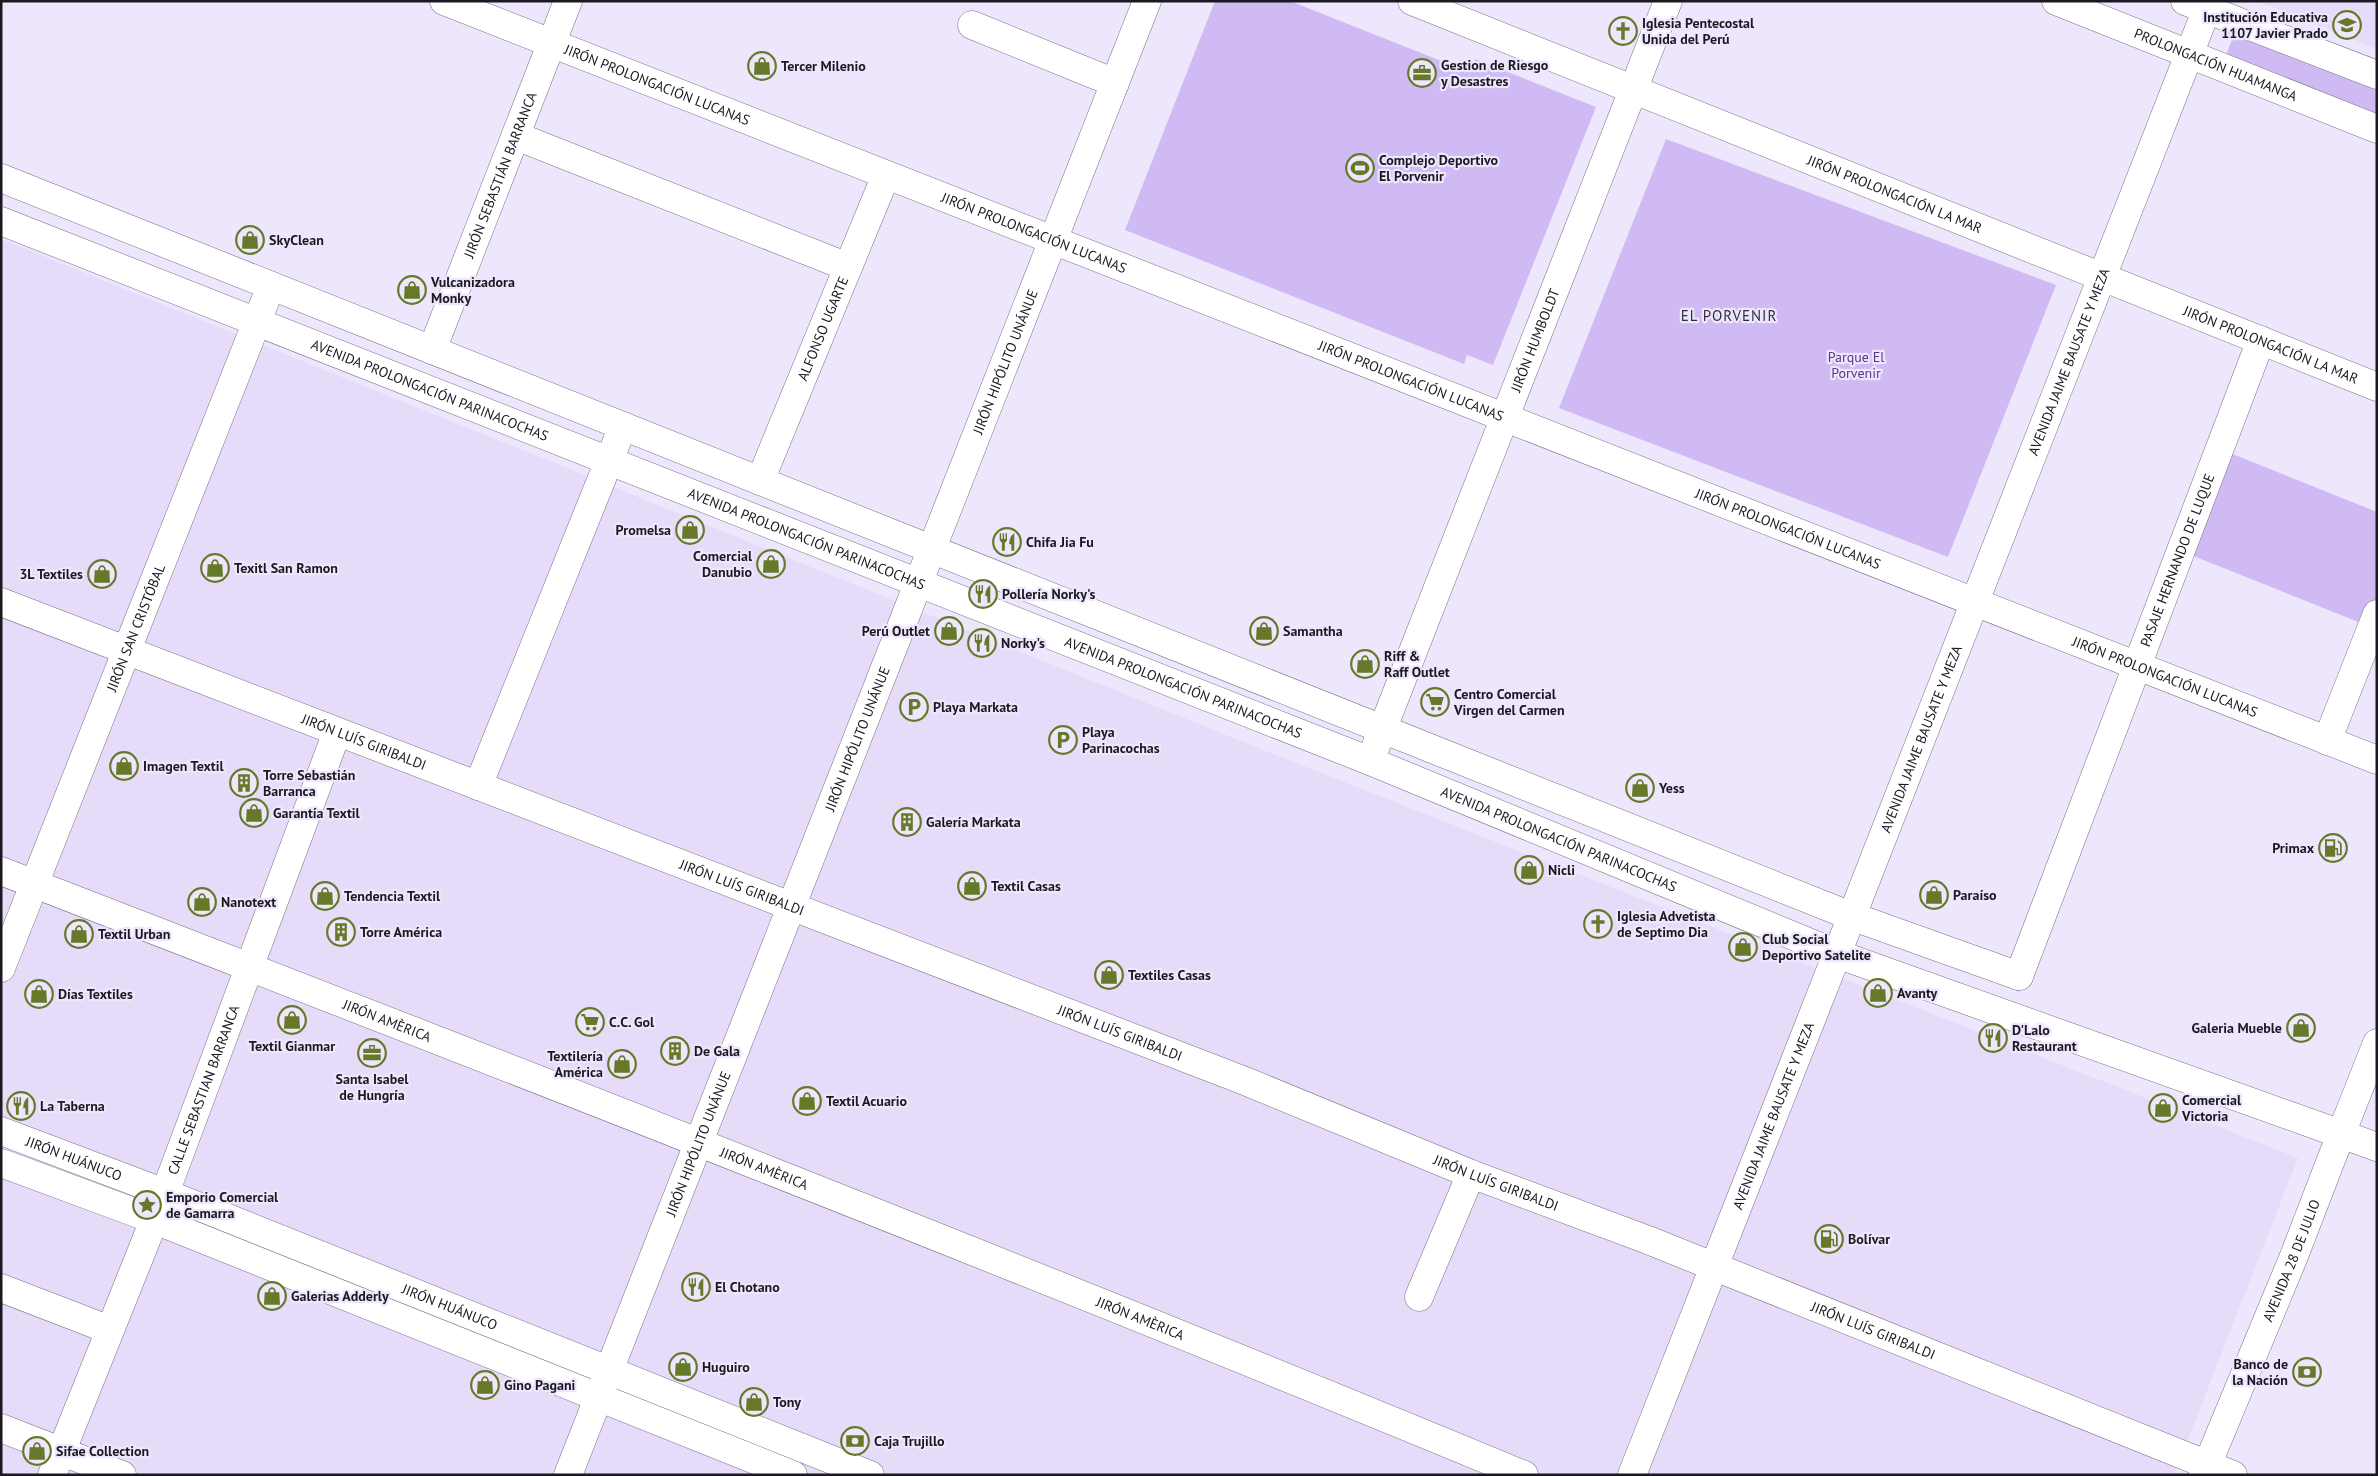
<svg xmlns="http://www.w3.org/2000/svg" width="2378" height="1476" font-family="'PT Sans',sans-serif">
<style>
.built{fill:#e6dbf9}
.green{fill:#cfbaf3}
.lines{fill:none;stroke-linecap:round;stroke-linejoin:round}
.minor-casing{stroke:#787185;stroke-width:29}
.major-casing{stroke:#787185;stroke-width:29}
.minor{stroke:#fff;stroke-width:28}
.major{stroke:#fff;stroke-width:28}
.labels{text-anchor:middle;stroke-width:4.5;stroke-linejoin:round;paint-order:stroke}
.poi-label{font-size:14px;font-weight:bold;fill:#1b1820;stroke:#eee6fd;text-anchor:start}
.street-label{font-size:14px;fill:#1b1820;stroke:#eee6fd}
.park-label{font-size:14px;fill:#5d368c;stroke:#eee6fd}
.neighbourhood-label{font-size:15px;letter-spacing:1px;fill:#322c3d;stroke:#eee6fd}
</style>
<rect width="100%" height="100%" fill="#eee6fd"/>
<path class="built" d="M2258,1H2377V49Z
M1,239L1258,748L2298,1158L2174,1475H1Z"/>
<path class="green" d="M1215,1H1290L1469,72L1475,59L1596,107L1493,365L1467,355L1464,364L1125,230Z
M2235,32L2377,90V117L2226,55Z
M1666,139L2056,285L1948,557L1559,408Z
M2220,449L2377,512V614L2371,627L2181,551Z"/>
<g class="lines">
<defs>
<g id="minor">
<path id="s1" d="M444,1L2377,760"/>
<path id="s2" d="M1412,1L2377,387"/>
<path id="s3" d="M2056,1L2377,129"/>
<path d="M2185,1L2377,75"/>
<path d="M972,25L1115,83"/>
<path d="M516,136L848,267"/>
<path id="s4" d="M432,350L568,1"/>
<path id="s5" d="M760,481L886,175"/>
<path id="s6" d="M1,602L1245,1081L1471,1174L1648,1240L2233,1475"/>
<path d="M2327,741L2377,614"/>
<path id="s7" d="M1370,761L1668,1"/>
<path d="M478,786L623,426"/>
<path id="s8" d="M1,871C511,1068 1019,1266 1524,1475"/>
<path id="s9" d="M1,968L271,286"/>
<path id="s10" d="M2019,976L2261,340"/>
<path id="s11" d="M1,1131L165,1193L870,1475"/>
<path d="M1,1163L155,1220L793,1475"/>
<path d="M1,1288L110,1330"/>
<path d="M1419,1297L1471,1174"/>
<path d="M1,1428L122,1475"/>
<path id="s12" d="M52,1475L165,1193L337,732"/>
<path id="s13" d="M568,1475L1147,1"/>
<path id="s14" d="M1632,1475L1837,954"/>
<path id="s15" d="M2203,1475L2294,1256L2341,1134L2377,1147"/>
</g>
<g id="major">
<path d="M1,178L1851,916L2019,976"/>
<path id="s16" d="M1,221L1370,761L1837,954L2341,1134L2377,1043"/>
<path id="s17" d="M1837,954L2210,1"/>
</g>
</defs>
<use href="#minor" class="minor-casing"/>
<use href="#major" class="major-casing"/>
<use href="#minor" class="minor"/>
<use href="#major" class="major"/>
</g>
<defs>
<symbol id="school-ring" viewBox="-11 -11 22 22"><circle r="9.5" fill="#eee6fd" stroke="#657928" stroke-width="1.5"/><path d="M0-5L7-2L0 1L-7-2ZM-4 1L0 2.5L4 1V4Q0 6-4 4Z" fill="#657928"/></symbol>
<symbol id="church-ring" viewBox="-11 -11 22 22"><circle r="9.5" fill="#eee6fd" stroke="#657928" stroke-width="1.5"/><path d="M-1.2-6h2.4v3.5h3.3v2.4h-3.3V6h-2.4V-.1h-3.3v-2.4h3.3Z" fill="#657928"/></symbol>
<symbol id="shop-ring" viewBox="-11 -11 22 22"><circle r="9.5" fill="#eee6fd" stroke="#657928" stroke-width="1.5"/><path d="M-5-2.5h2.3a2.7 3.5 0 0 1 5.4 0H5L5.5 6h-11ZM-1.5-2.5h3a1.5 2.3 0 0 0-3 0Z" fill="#657928"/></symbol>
<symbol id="office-ring" viewBox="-11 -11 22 22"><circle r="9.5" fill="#eee6fd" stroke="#657928" stroke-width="1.5"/><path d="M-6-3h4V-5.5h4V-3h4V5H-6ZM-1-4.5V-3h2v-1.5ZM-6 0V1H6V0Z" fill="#657928"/></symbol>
<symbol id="stadium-ring" viewBox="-11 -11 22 22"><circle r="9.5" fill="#eee6fd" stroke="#657928" stroke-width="1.5"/><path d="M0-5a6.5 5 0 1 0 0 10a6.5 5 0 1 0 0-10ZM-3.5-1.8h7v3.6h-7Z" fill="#657928"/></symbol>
<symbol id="restaurant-ring" viewBox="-11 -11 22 22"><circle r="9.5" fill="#eee6fd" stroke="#657928" stroke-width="1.5"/><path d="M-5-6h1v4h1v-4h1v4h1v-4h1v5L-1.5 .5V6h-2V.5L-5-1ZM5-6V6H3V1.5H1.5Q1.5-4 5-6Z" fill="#657928"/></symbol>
<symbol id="supermarket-ring" viewBox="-11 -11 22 22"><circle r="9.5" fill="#eee6fd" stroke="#657928" stroke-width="1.5"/><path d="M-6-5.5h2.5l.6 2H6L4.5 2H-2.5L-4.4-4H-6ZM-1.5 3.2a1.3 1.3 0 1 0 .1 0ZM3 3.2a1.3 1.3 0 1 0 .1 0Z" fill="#657928"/></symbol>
<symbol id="parking-ring" viewBox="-11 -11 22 22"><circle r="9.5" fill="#eee6fd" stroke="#657928" stroke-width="1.5"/><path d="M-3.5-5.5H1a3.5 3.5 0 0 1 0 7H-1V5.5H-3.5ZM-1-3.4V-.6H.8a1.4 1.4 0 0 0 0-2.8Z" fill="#657928"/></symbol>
<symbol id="building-ring" viewBox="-11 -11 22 22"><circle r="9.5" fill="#eee6fd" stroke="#657928" stroke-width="1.5"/><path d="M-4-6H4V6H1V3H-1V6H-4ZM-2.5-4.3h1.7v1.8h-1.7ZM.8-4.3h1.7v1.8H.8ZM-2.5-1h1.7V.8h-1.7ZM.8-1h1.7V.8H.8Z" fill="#657928"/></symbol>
<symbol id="fuel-ring" viewBox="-11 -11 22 22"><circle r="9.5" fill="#eee6fd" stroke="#657928" stroke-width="1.5"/><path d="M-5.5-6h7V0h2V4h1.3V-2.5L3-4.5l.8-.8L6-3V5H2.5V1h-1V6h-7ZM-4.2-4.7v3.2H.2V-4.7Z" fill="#657928"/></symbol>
<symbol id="sight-ring" viewBox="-11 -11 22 22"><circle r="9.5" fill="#eee6fd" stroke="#657928" stroke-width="1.5"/><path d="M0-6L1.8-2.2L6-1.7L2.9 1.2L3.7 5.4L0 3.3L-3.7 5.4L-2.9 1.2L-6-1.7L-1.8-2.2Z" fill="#657928"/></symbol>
<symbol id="bank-ring" viewBox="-11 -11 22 22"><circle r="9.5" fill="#eee6fd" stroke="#657928" stroke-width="1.5"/><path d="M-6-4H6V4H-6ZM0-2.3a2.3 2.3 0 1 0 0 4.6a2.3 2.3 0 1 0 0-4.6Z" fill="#657928"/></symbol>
</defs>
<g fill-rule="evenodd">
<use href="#school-ring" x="2331" y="9" width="32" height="32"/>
<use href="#church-ring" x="1607" y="15" width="32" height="32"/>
<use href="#shop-ring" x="746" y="50" width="32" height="32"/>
<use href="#office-ring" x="1406" y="57" width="32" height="32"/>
<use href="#stadium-ring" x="1344" y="152" width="32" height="32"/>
<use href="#shop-ring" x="234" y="224" width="32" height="32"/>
<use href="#shop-ring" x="396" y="274" width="32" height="32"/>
<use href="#shop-ring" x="674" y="514" width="32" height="32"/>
<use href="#restaurant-ring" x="991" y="526" width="32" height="32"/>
<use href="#shop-ring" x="755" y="548" width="32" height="32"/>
<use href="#shop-ring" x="199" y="552" width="32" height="32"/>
<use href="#shop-ring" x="86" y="558" width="32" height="32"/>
<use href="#restaurant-ring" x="967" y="578" width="32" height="32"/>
<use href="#shop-ring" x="933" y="615" width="32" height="32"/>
<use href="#shop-ring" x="1248" y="615" width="32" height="32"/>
<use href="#restaurant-ring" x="966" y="627" width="32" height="32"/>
<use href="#shop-ring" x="1349" y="648" width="32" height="32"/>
<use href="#supermarket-ring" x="1419" y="686" width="32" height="32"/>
<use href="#parking-ring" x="898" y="691" width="32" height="32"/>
<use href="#parking-ring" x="1047" y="724" width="32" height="32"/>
<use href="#shop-ring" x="108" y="750" width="32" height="32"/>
<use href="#building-ring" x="228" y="767" width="32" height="32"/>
<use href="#shop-ring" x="1624" y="772" width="32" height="32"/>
<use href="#shop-ring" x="238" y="797" width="32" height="32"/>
<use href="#building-ring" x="891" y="806" width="32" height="32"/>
<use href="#fuel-ring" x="2317" y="832" width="32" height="32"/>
<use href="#shop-ring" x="1513" y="854" width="32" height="32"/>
<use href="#shop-ring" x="956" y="870" width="32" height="32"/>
<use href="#shop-ring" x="1918" y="879" width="32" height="32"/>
<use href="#shop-ring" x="309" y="880" width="32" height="32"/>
<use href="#shop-ring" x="186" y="886" width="32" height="32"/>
<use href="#church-ring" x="1582" y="908" width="32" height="32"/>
<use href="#building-ring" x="325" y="916" width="32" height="32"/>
<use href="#shop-ring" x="63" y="918" width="32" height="32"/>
<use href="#shop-ring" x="1727" y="931" width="32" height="32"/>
<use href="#shop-ring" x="1093" y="959" width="32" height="32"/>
<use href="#shop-ring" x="1862" y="977" width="32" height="32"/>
<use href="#shop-ring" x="23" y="978" width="32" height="32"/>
<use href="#shop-ring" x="276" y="1004" width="32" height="32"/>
<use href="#supermarket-ring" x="574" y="1006" width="32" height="32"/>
<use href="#shop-ring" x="2285" y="1012" width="32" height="32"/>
<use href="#restaurant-ring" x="1977" y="1022" width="32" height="32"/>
<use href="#building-ring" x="659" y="1035" width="32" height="32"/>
<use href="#office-ring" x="356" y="1037" width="32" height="32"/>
<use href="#shop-ring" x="606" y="1048" width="32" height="32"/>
<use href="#shop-ring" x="791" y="1085" width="32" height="32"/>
<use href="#restaurant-ring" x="5" y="1090" width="32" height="32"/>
<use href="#shop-ring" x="2147" y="1092" width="32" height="32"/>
<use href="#sight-ring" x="131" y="1189" width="32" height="32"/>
<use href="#fuel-ring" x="1813" y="1223" width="32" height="32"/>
<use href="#restaurant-ring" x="680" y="1271" width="32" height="32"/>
<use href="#shop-ring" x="256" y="1280" width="32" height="32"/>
<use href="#shop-ring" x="667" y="1351" width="32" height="32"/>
<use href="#bank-ring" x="2291" y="1356" width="32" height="32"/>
<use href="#shop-ring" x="469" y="1369" width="32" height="32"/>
<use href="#shop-ring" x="738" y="1386" width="32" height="32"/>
<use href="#bank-ring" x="839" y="1425" width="32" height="32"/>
<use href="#shop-ring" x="21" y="1435" width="32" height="32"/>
</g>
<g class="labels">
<g class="poi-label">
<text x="2328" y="22" text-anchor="end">Institución Educativa<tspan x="2328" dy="16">1107 Javier Prado</tspan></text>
<text x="1642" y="28">Iglesia Pentecostal<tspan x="1642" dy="16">Unida del Perú</tspan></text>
<text x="1441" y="70">Gestion de Riesgo<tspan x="1441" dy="16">y Desastres</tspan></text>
<text x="781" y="71">Tercer Milenio</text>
<text x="1379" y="165">Complejo Deportivo<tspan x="1379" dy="16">El Porvenir</tspan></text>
<text x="269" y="245">SkyClean</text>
<text x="431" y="287">Vulcanizadora<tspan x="431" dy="16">Monky</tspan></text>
<text x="671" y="535" text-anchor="end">Promelsa</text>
<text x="1026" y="547">Chifa Jia Fu</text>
<text x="752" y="561" text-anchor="end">Comercial<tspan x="752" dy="16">Danubio</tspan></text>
<text x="234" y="573">Texitl San Ramon</text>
<text x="83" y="579" text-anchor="end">3L Textiles</text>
<text x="1002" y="599">Pollería Norky's</text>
<text x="930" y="636" text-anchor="end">Perú Outlet</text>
<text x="1283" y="636">Samantha</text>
<text x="1001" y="648">Norky's</text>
<text x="1384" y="661">Riff &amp;<tspan x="1384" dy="16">Raff Outlet</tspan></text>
<text x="1454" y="699">Centro Comercial<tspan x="1454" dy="16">Virgen del Carmen</tspan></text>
<text x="933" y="712">Playa Markata</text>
<text x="1082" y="737">Playa<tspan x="1082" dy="16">Parinacochas</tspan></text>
<text x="143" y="771">Imagen Textil</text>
<text x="263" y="780">Torre Sebastián<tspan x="263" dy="16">Barranca</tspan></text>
<text x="1659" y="793">Yess</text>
<text x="273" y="818">Garantía Textil</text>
<text x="926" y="827">Galería Markata</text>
<text x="2314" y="853" text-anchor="end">Primax</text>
<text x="1548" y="875">Nicli</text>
<text x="991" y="891">Textil Casas</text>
<text x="1953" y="900">Paraíso</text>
<text x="344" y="901">Tendencia Textil</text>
<text x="221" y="907">Nanotext</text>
<text x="1617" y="921">Iglesia Advetista<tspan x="1617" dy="16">de Septimo Dia</tspan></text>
<text x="360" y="937">Torre América</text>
<text x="98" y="939">Textil Urban</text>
<text x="1762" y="944">Club Social<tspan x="1762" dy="16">Deportivo Satelite</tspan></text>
<text x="1128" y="980">Textiles Casas</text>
<text x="1897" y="998">Avanty</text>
<text x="58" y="999">Días Textiles</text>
<text x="609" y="1027">C.C. Gol</text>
<text x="2282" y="1033" text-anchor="end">Galeria Mueble</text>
<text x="2012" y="1035">D'Lalo<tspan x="2012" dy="16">Restaurant</tspan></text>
<text x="292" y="1051" text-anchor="middle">Textil Gianmar</text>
<text x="694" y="1056">De Gala</text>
<text x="603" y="1061" text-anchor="end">Textilería<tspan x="603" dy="16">América</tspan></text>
<text x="372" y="1084" text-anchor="middle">Santa Isabel<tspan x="372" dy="16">de Hungría</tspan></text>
<text x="2182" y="1105">Comercial<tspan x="2182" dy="16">Victoria</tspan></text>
<text x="826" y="1106">Textil Acuario</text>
<text x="40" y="1111">La Taberna</text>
<text x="166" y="1202">Emporio Comercial<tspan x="166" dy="16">de Gamarra</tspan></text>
<text x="1848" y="1244">Bolívar</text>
<text x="715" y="1292">El Chotano</text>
<text x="291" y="1301">Galerias Adderly</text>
<text x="2288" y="1369" text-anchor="end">Banco de<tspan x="2288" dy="16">la Nación</tspan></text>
<text x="702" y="1372">Huguiro</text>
<text x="504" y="1390">Gino Pagani</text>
<text x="773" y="1407">Tony</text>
<text x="874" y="1446">Caja Trujillo</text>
<text x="56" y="1456">Sifae Collection</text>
</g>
<g class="street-label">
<text dy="5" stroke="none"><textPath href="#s3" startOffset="172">PROLONGACIÓN HUAMANGA</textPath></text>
<text dy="5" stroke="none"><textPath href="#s1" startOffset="229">JIRÓN PROLONGACIÓN LUCANAS</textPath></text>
<text dy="5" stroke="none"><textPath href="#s4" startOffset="188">JIRÓN SEBASTIÁN BARRANCA</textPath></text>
<text dy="5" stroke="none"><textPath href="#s2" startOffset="520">JIRÓN PROLONGACIÓN LA MAR</textPath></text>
<text dy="5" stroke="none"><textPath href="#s1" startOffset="634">JIRÓN PROLONGACIÓN LUCANAS</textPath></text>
<text dy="5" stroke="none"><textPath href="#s5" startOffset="165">ALFONSO UGARTE</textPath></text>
<text dy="5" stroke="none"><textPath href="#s7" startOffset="452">JIRÓN HUMBOLDT</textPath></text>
<text dy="5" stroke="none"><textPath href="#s2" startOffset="925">JIRÓN PROLONGACIÓN LA MAR</textPath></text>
<text dy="5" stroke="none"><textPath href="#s13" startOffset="1196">JIRÓN HIPÓLITO UNÁNUE</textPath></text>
<text dy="5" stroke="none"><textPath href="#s17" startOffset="636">AVENIDA JAIME BAUSATE Y MEZA</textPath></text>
<text dy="5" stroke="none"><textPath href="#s1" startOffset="1039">JIRÓN PROLONGACIÓN LUCANAS</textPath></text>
<text dy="5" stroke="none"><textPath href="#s16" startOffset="461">AVENIDA PROLONGACIÓN PARINACOCHAS</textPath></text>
<text dy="5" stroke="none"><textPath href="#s1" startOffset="1444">JIRÓN PROLONGACIÓN LUCANAS</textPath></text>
<text dy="5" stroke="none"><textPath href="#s16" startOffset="866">AVENIDA PROLONGACIÓN PARINACOCHAS</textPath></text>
<text dy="5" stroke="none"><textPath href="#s10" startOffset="445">PASAJE HERNANDO DE LUQUE</textPath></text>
<text dy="5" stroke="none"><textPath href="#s9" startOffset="366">JIRÓN SAN CRISTÓBAL</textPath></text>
<text dy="5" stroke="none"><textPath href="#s1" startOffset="1849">JIRÓN PROLONGACIÓN LUCANAS</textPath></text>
<text dy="5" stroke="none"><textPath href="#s16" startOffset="1271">AVENIDA PROLONGACIÓN PARINACOCHAS</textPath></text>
<text dy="5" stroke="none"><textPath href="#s13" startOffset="791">JIRÓN HIPÓLITO UNÁNUE</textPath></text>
<text dy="5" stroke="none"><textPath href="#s17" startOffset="231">AVENIDA JAIME BAUSATE Y MEZA</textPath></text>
<text dy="5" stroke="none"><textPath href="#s6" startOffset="389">JIRÓN LUÍS GIRIBALDI</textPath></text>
<text dy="5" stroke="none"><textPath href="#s16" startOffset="1676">AVENIDA PROLONGACIÓN PARINACOCHAS</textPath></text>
<text dy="5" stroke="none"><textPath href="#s6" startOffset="794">JIRÓN LUÍS GIRIBALDI</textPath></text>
<text dy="5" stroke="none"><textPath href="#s8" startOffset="414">JIRÓN AMÈRICA</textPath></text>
<text dy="5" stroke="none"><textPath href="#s6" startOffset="1199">JIRÓN LUÍS GIRIBALDI</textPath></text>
<text dy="5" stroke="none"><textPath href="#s12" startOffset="414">CALLE SEBASTIAN BARRANCA</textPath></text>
<text dy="5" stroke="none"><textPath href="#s14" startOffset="386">AVENIDA JAIME BAUSATE Y MEZA</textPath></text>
<text dy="5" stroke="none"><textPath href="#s13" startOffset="356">JIRÓN HIPÓLITO UNÁNUE</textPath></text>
<text dy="5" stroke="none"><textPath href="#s11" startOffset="78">JIRÓN HUÁNUCO</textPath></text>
<text dy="5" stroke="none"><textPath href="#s8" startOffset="819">JIRÓN AMÈRICA</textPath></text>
<text dy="5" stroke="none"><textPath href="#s6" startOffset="1604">JIRÓN LUÍS GIRIBALDI</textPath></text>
<text dy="5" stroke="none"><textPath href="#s15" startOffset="232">AVENIDA 28 DE JULIO</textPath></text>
<text dy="5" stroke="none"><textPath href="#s11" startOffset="482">JIRÓN HUÁNUCO</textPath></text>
<text dy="5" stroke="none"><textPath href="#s8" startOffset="1224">JIRÓN AMÈRICA</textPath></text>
<text dy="5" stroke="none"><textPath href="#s6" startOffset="2009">JIRÓN LUÍS GIRIBALDI</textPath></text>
</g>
<g class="park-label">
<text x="1856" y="362">Parque El<tspan x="1856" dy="16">Porvenir</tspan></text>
</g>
<g class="neighbourhood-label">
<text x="1729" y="321">EL PORVENIR</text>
</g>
</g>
<rect width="2378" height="1476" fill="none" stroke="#1b1820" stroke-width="5"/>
</svg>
